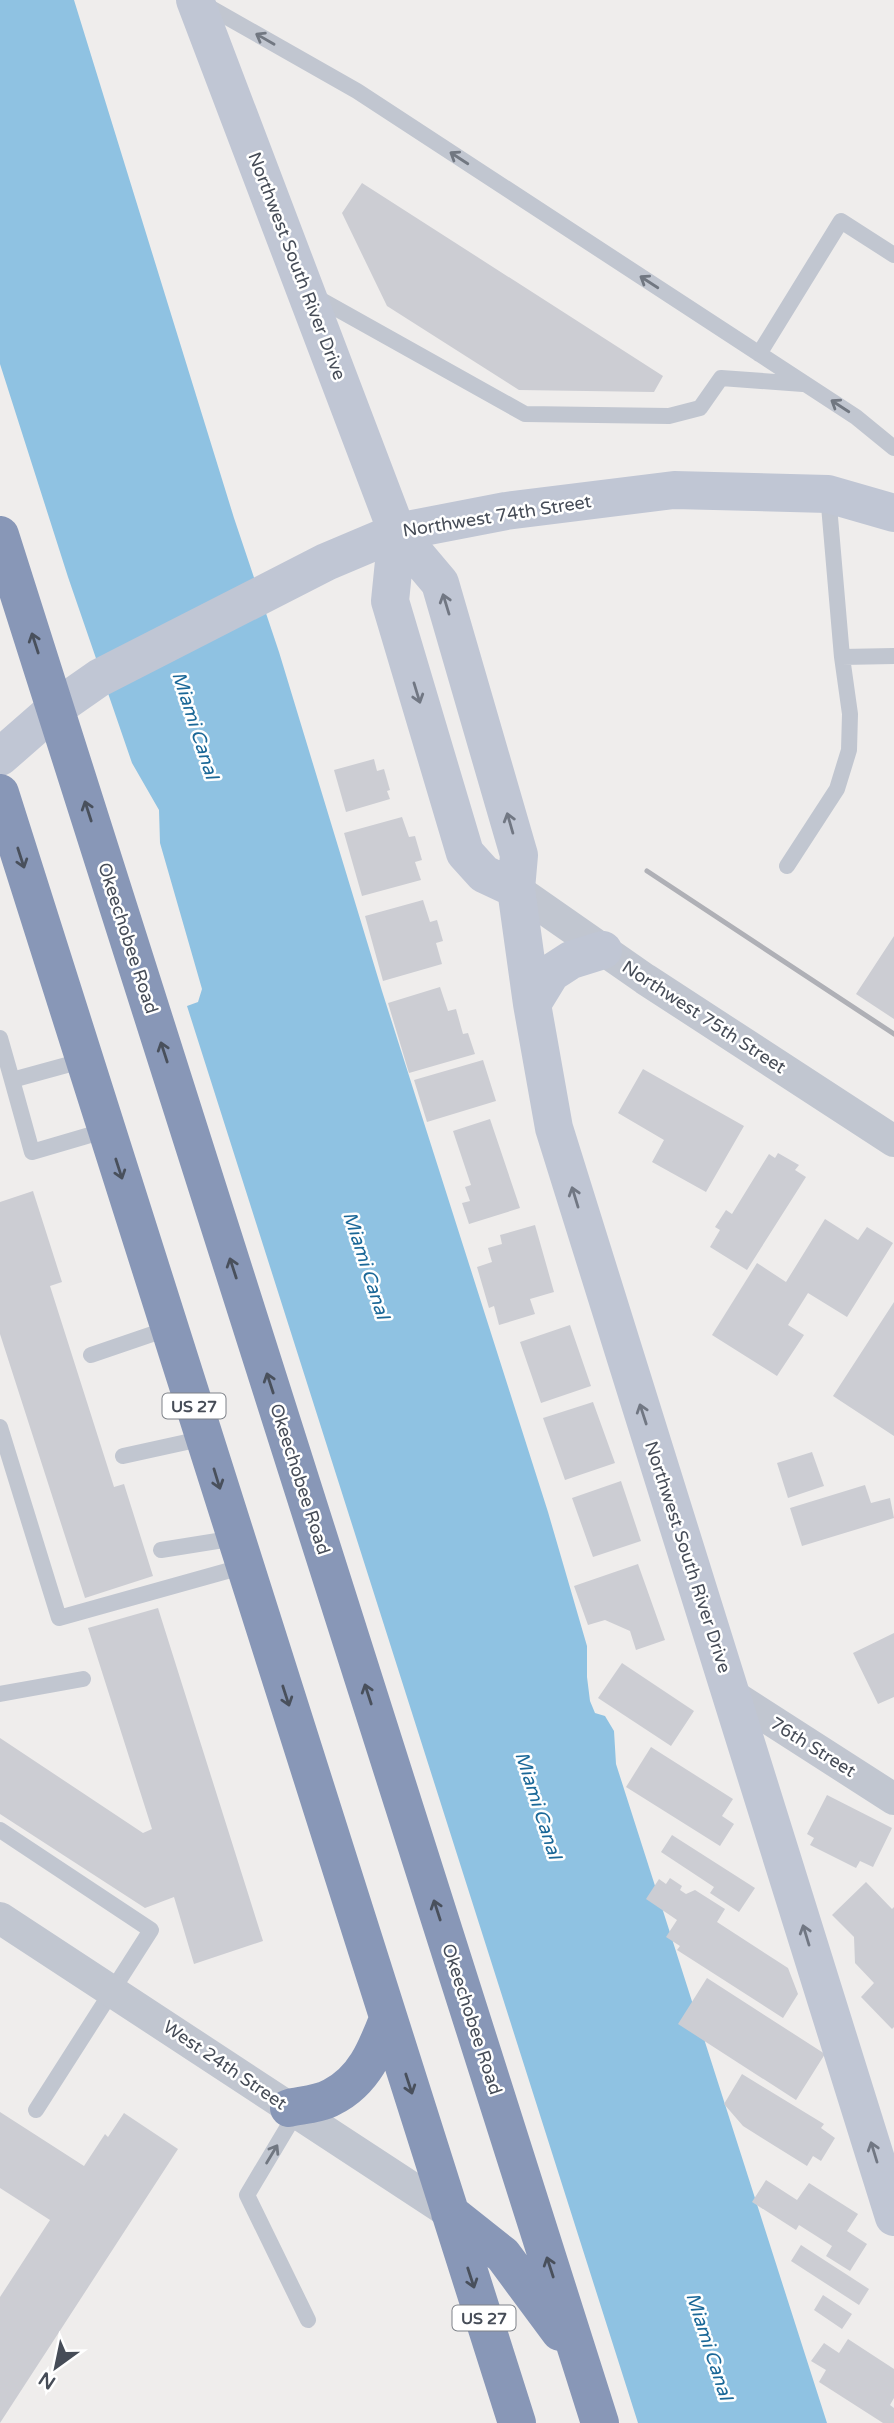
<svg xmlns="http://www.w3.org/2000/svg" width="894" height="2423" font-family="'Varela Round',sans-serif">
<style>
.water{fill:#8fc2e2}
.building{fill:#cccdd3}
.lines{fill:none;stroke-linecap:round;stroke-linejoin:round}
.lane{stroke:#c1c6d0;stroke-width:16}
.street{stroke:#c1c6d0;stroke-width:32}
.secondary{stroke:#c0c6d4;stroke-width:38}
.highway{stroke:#8897b7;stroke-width:38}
.rail{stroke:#afb0b6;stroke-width:5}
.oneway{stroke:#717781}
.oneway2{stroke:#717783}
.oneway3{stroke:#49505c}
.labels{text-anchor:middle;stroke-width:5;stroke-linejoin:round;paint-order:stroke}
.shield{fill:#fff;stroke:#7e8289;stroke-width:2}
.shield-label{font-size:16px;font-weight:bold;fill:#464c57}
.street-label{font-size:18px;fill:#464c57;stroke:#fff}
.water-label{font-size:19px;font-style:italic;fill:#1a6797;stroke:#fff}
</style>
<rect width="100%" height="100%" fill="#efedec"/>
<path class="water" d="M0,0H74L234,518L279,652L382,991L548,1512L587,1646V1677L590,1701L595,1713L605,1716L614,1731L616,1764L827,2423H638L187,1006L198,1002L202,989L160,843L159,810L132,763L68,577L0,364Z"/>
<path class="building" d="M362,183L663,376L654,392L519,390L387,306L342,213Z
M374,759L377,771L384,769L390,790L387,791L390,799L346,812L334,770Z
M402,817L409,837L415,836L422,860L415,862L421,880L362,896L344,833Z
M423,900L430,922L437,920L443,941L436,943L442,964L383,981L365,916Z
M894,936V1019L856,994Z
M440,987L448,1011L456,1009L463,1034L468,1033L475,1054L409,1073L388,1003Z
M483,1060L496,1101L427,1122L414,1080Z
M643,1069L744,1126L706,1192L652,1162L664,1140L618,1113Z
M490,1119L520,1208L469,1224L462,1203L470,1201L465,1187L471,1185L453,1131Z
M778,1153L799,1165L795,1170L806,1177L747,1270L710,1247L720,1230L715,1227L726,1210L732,1214L769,1154L775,1158Z
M33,1191L62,1282L50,1286L114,1487L124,1484L153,1576L85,1598L0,1334V1202Z
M825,1219L858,1240L867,1227L893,1243L847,1317L808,1293L788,1325L804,1335L777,1376L712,1335L757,1263L786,1282Z
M535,1225L554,1292L530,1299L535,1314L499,1325L494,1306L489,1308L477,1267L492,1262L488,1248L502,1244L500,1235Z
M894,1302V1436L833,1396Z
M570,1325L591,1386L541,1403L520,1342Z
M593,1402L615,1463L565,1480L543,1418Z
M812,1452L824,1486L788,1498L777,1463Z
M621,1481L641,1541L593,1557L572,1498Z
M865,1485L871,1503L890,1498L894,1518L802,1546L790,1508Z
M638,1564L665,1640L636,1650L630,1631L605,1620L588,1625L574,1586Z
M158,1608L263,1941L194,1964L174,1897L145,1908L0,1814V1738L143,1833L152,1829L88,1628Z
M894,1633V1697L878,1704L853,1653Z
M622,1663L694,1711L671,1746L598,1698Z
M651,1747L733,1799L722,1816L734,1824L720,1846L626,1787Z
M827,1795L892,1828L873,1867L860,1861L856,1868L810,1845L814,1838L807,1834Z
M672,1835L755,1888L739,1912L710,1893L714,1887L661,1852Z
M670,1878L682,1886L680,1890L686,1894L695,1890L725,1909L717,1922L788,1968L798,1994L783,2018L677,1950L680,1946L666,1937L677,1920L646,1899L659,1879L666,1884Z
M866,1882L892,1909L894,1907V2027L892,2029L861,1997L874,1983L855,1963L854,1937L832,1915Z
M707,1978L825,2054L796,2100L678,2024Z
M742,2074L824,2124L821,2128L835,2138L821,2161L813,2156L807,2166L743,2126L724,2104Z
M0,2112L84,2166L105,2134L108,2137L124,2113L178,2149L0,2423V2297L50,2220L0,2188Z
M766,2180L797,2200L809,2183L858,2214L847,2231L867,2244L850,2271L826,2256L832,2246L799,2225L796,2230L752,2202Z
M801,2245L869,2289L859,2305L791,2261Z
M823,2295L852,2314L842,2329L814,2310Z
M848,2339L894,2369V2398L890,2405L894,2408V2423H883L819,2382L826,2370L811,2361L824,2343L839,2353Z"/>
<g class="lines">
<path class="lane" d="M202,3L357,91L856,417L894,448
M314,296L525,414L669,416L700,408L721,378L803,384
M759,354L841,221L894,255
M842,657L894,656
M787,866L837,789L849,750L850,714L842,657L828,494
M0,1038L12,1080
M85,1060L12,1080L32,1152L107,1130
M91,1355L170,1328
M0,1427L59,1618L245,1566
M123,1456L205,1438
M161,1550L236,1538
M0,1694L83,1679
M0,1830L151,1930L36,2110
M296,2113L247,2195L308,2320"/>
<path class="street" d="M516,889L645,979L894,1141
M732,1695L894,1799
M0,1918L450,2213"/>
<path class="secondary" d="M195,0L397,532L440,583L519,855L516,889L532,1004L554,1128L894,2217
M397,532L390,601L465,853L484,874L516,889
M0,757L56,708L99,678L326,562L397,532L506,511L674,490L828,494L894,513
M532,1004L551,973L571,960L603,950"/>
<path class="highway" d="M0,535L600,2423
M0,793L517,2423
M289,2108C303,2105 320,2104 332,2097C364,2081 376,2050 388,2019
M450,2213L503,2255L560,2332"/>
<path class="rail" d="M647,871L894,1034"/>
</g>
<defs><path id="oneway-shaft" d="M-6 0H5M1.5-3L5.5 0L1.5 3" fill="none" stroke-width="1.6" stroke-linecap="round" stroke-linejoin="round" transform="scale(1.75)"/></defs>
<g class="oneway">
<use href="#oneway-shaft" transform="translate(265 39) rotate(-150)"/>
<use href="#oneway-shaft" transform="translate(459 158) rotate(-147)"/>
<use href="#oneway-shaft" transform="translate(649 282) rotate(-147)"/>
<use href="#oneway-shaft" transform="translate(840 406) rotate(-147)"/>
<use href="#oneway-shaft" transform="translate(272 2154) rotate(-59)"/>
</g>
<g class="oneway2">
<use href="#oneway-shaft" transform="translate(446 604) rotate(-107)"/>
<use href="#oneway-shaft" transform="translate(417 693) rotate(73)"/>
<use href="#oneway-shaft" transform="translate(510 823) rotate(-106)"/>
<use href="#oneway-shaft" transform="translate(575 1197) rotate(-107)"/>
<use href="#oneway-shaft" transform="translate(643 1414) rotate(-108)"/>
<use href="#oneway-shaft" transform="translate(806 1935) rotate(-107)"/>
<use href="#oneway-shaft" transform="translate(874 2152) rotate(-107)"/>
</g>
<g class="oneway3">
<use href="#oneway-shaft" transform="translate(35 643) rotate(-108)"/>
<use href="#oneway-shaft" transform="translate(88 811) rotate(-108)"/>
<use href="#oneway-shaft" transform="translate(21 858) rotate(72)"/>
<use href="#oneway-shaft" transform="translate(164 1052) rotate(-108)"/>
<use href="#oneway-shaft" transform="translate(119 1169) rotate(72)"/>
<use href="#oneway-shaft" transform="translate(233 1268) rotate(-108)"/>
<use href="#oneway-shaft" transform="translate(270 1383) rotate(-108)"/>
<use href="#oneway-shaft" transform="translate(217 1479) rotate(73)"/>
<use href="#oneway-shaft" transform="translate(368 1694) rotate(-108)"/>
<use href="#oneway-shaft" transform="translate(286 1696) rotate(72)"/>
<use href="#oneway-shaft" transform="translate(437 1910) rotate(-108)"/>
<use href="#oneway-shaft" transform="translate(409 2084) rotate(72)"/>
<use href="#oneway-shaft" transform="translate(550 2267) rotate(-108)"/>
<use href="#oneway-shaft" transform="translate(471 2278) rotate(72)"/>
</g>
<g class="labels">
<g class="shield">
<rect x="162.5" y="1393.5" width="63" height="25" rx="5"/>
<rect x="452.5" y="2305.5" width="63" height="25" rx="5"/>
</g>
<g class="shield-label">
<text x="194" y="1412">US 27</text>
<text x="484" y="2324">US 27</text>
</g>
<g class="street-label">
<text transform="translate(297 266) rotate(69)" y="6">Northwest South River Drive</text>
<text transform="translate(497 516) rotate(-9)" y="6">Northwest 74th Street</text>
<text transform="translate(128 938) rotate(72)" y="6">Okeechobee Road</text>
<text transform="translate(704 1017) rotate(33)" y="6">Northwest 75th Street</text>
<text transform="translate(300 1479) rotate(72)" y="6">Okeechobee Road</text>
<text transform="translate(688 1557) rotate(72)" y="6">Northwest South River Drive</text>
<text transform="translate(813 1747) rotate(32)" y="6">76th Street</text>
<text transform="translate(472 2019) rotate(72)" y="6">Okeechobee Road</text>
<text transform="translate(225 2065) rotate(34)" y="6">West 24th Street</text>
</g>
<g class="water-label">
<text transform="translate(196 725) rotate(72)" y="7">Miami Canal</text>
<text transform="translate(367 1265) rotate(72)" y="7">Miami Canal</text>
<text transform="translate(539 1805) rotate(72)" y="7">Miami Canal</text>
<text transform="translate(710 2346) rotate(72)" y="7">Miami Canal</text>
</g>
</g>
<g transform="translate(56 2367) rotate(213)" stroke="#ffffff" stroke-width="5" paint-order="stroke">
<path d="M0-5L12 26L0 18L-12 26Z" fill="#464c57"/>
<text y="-10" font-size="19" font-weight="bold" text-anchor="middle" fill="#464c57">N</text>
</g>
</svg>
